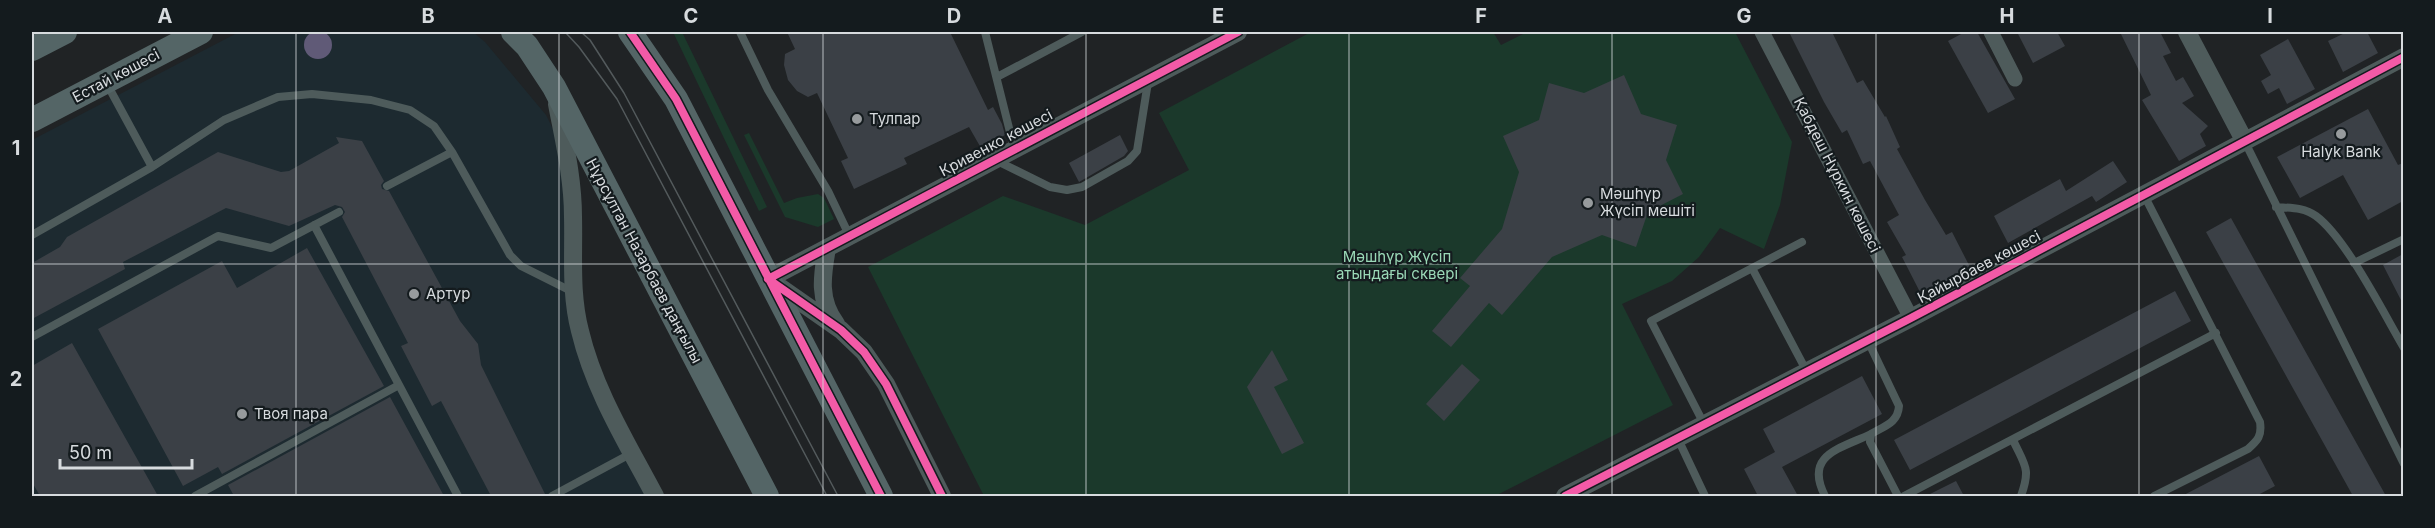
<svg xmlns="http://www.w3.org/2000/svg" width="2435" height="528" font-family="Inter,sans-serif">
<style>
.built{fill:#1d2a30}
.green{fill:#1b392b}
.water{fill:#605a77}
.building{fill:#3b4046}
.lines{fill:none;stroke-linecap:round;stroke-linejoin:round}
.service{stroke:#4e5b5b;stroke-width:8}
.minor{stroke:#4e5b5b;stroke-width:15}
.tertiary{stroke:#4e5b5b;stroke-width:18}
.primary{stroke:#546566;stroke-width:24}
.tram{stroke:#535a5c;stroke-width:1.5}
.cycleway-casing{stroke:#141b1e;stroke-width:11}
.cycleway{stroke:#f35aa7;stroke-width:8}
.grid{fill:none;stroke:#d7dbde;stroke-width:1.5;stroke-opacity:0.55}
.poi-dot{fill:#979b9d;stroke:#141b1e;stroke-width:2}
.labels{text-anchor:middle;stroke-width:4.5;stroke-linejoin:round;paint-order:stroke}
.street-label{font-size:15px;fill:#d7dbde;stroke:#141b1e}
.poi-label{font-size:15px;fill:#d7dbde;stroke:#141b1e;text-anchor:start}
.park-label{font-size:15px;fill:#9ad9b7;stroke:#141b1e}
.neatline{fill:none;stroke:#d7dbde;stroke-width:2}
.grid-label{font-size:20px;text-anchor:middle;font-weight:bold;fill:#d7dbde}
</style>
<rect width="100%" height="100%" fill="#202325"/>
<path class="built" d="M239,32H473L485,42L546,115L556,135L566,177L565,274L649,496H32V140Z"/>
<path class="green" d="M673,32H682L767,207L759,211Z
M1311,32H1493L1501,45L1527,32H1735L1792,142L1780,205L1764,249L1720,228L1699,257L1672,281L1622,304L1673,405L1495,496H984L868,267L1003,196L1085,225L1189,170L1159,113Z
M749,133L784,203L797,198L818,194L824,198L834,219L818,227L785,217L744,135Z"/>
<path class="water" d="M304 45a14 14 0 1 1 28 0a14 14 0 1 1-28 0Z"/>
<path class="building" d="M787,32H950L988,110L993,107L1002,124L1005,135L981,148L969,127L904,158L907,164L854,189L841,161L848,158L817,93L808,97L797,91L788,80L784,65L785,54L795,49Z
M1789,32H1832L1857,83L1863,80L1885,117L1886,116L1900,147L1897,149L1925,200L1946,235L1952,232L1971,269L1921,294L1902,257L1906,255L1887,222L1899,215L1870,161L1863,164L1847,130L1842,133L1824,102Z
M1965,32H1977L2015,99L1988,113L1948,41Z
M2017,32H2057L2065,46L2033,63Z
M2120,32H2160L2171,53L2163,56L2176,81L2183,77L2194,96L2182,103L2208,126L2200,134L2206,146L2179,161L2142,100L2151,95Z
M2347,32H2367L2378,53L2343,72L2328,41Z
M2288,39L2315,89L2287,104L2279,88L2268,94L2261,81L2271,75L2260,55Z
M1624,75L1641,114L1677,125L1666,160L1683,194L1648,212L1636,247L1602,235L1552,257L1502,315L1489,303L1451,347L1432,331L1470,286L1460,278L1502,229L1519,172L1503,136L1539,120L1549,83L1584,93Z
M2368,109L2398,165L2403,163V201L2368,220L2343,175L2300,198L2277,157Z
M1120,135L1128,151L1124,156L1079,182L1069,163Z
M336,137L362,141L384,181L381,185L382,189L389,191L460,321L478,344L481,365L546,496H491L441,401L432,406L401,346L408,343L342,217L345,212L342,207L335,205L289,226L226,208L123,262L125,269L32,319V263L60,247L67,237L218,152L281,172L289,171L339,143Z
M2113,161L2127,182L2096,202L2092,196L2008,243L1994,216L2060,179L2066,191Z
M2231,218L2386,496H2353L2206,232Z
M307,248L384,386L222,474L218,467L183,486L98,329L222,261L237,288Z
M2403,254V304L2383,265Z
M2175,291L2191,321L1910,470L1894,440Z
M72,343L158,496H40L32,482V366Z
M1272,350L1288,380L1274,387L1304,443L1282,454L1247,387Z
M1462,364L1480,380L1444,421L1426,404Z
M1862,376L1882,414L1782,467L1798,496H1758L1744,469L1775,452L1763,429Z
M390,397L444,496H234L228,485Z
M2259,456L2275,486L2256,496H2182Z
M1956,481L1964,496H1926Z"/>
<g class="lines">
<path class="service" d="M740,32L768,90L828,191L849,235
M985,32L1014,148
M997,77L1082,32
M107,84L152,167
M2245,142L2404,464
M997,161L1050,187L1067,190L1082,187L1128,161L1137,151L1148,82
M387,186L452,152
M2144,195L2260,422C2262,436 2258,440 2248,449L2154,496
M2276,207C2290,208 2304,207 2316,216C2346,238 2384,314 2404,348
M314,225L458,496
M32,235L152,167L224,120L278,97L312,94L371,100L410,110L434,126L452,152L510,255L521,266L573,292
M2354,263L2404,239
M1752,268L1807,372
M32,337L218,236L271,248L339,212
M1868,341L1899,406C1898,423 1884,426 1871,434L1870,442L1898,496
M1704,424L1651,321L1802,242
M1678,439L1705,496
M2013,440C2025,466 2031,468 2021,496
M195,496L399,385
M552,496L632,453
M1825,496C1804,455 1839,449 1871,434
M1904,496L2216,333"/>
<path class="minor" d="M1762,32L1911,318
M1991,32L2015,79"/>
<path class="tertiary" d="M2187,32L2244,140
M557,104C564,141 573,178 573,217C574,255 570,293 580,331C594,390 627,443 655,496
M827,248C822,276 818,300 836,324
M942,496L886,384L864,352L841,330L768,279L1238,32
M1565,496L1911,318L2404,57"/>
<path class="primary" d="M513,32L527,46L554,87L767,496
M630,32L676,99L881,496
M32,49L65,32
M32,120L201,32"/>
<path class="tram" d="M565,32L579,47L617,99L827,496
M581,32L590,40L624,93L838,496"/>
<defs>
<path id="cycleway" d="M630,32L676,99L881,496
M942,496L886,384L864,352L841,330L768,279L1238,32
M1565,496L1911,318L2404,57"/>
</defs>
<use href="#cycleway" class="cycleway-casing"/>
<use href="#cycleway" class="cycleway"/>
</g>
<path class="grid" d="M296,32V496M559,32V496M823,32V496M1086,32V496M1349,32V496M1612,32V496M1876,32V496M2139,32V496M32,264H2404"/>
<g class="poi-dot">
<circle cx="857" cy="119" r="6"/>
<circle cx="2341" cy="134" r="6"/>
<circle cx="1588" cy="203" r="6"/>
<circle cx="414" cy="294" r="6"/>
<circle cx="242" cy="414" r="6"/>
</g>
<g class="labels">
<g class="street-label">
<text transform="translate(116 76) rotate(-28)" y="5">Естай көшесі</text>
<text transform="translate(996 143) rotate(-28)" y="5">Кривенко көшесі</text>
<text transform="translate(1837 175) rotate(63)" y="5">Қабдеш Нұркин көшесі</text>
<text transform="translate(644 261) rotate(62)" y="5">Нұрсұлтан Назарбаев даңғылы</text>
<text transform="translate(1979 267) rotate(-28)" y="5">Қайырбаев көшесі</text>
</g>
<g class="poi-label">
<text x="869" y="124">Тулпар</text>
<text x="2341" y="157" text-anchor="middle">Halyk Bank</text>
<text x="1600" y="199">Мәшһүр<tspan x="1600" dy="17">Жүсіп мешіті</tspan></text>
<text x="426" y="299">Артур</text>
<text x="254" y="419">Твоя пара</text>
</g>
<g class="park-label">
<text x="1397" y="262">Мәшһүр Жүсіп<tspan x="1397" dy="17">атындағы сквері</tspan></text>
</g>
</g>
<rect width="2435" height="528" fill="none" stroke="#141b1e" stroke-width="66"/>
<path d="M60 459v9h132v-9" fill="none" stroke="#d7dbde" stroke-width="3"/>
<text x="69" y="459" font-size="18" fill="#d7dbde" stroke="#141b1e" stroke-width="4.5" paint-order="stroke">50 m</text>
<rect x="33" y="33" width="2369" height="462" class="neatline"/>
<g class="grid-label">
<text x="165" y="23">A</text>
<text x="428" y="23">B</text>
<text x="691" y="23">C</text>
<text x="954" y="23">D</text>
<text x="1218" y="23">E</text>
<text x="1481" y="23">F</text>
<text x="1744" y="23">G</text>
<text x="2007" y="23">H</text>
<text x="2270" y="23">I</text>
<text x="16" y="155">1</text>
<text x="16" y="386">2</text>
</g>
</svg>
